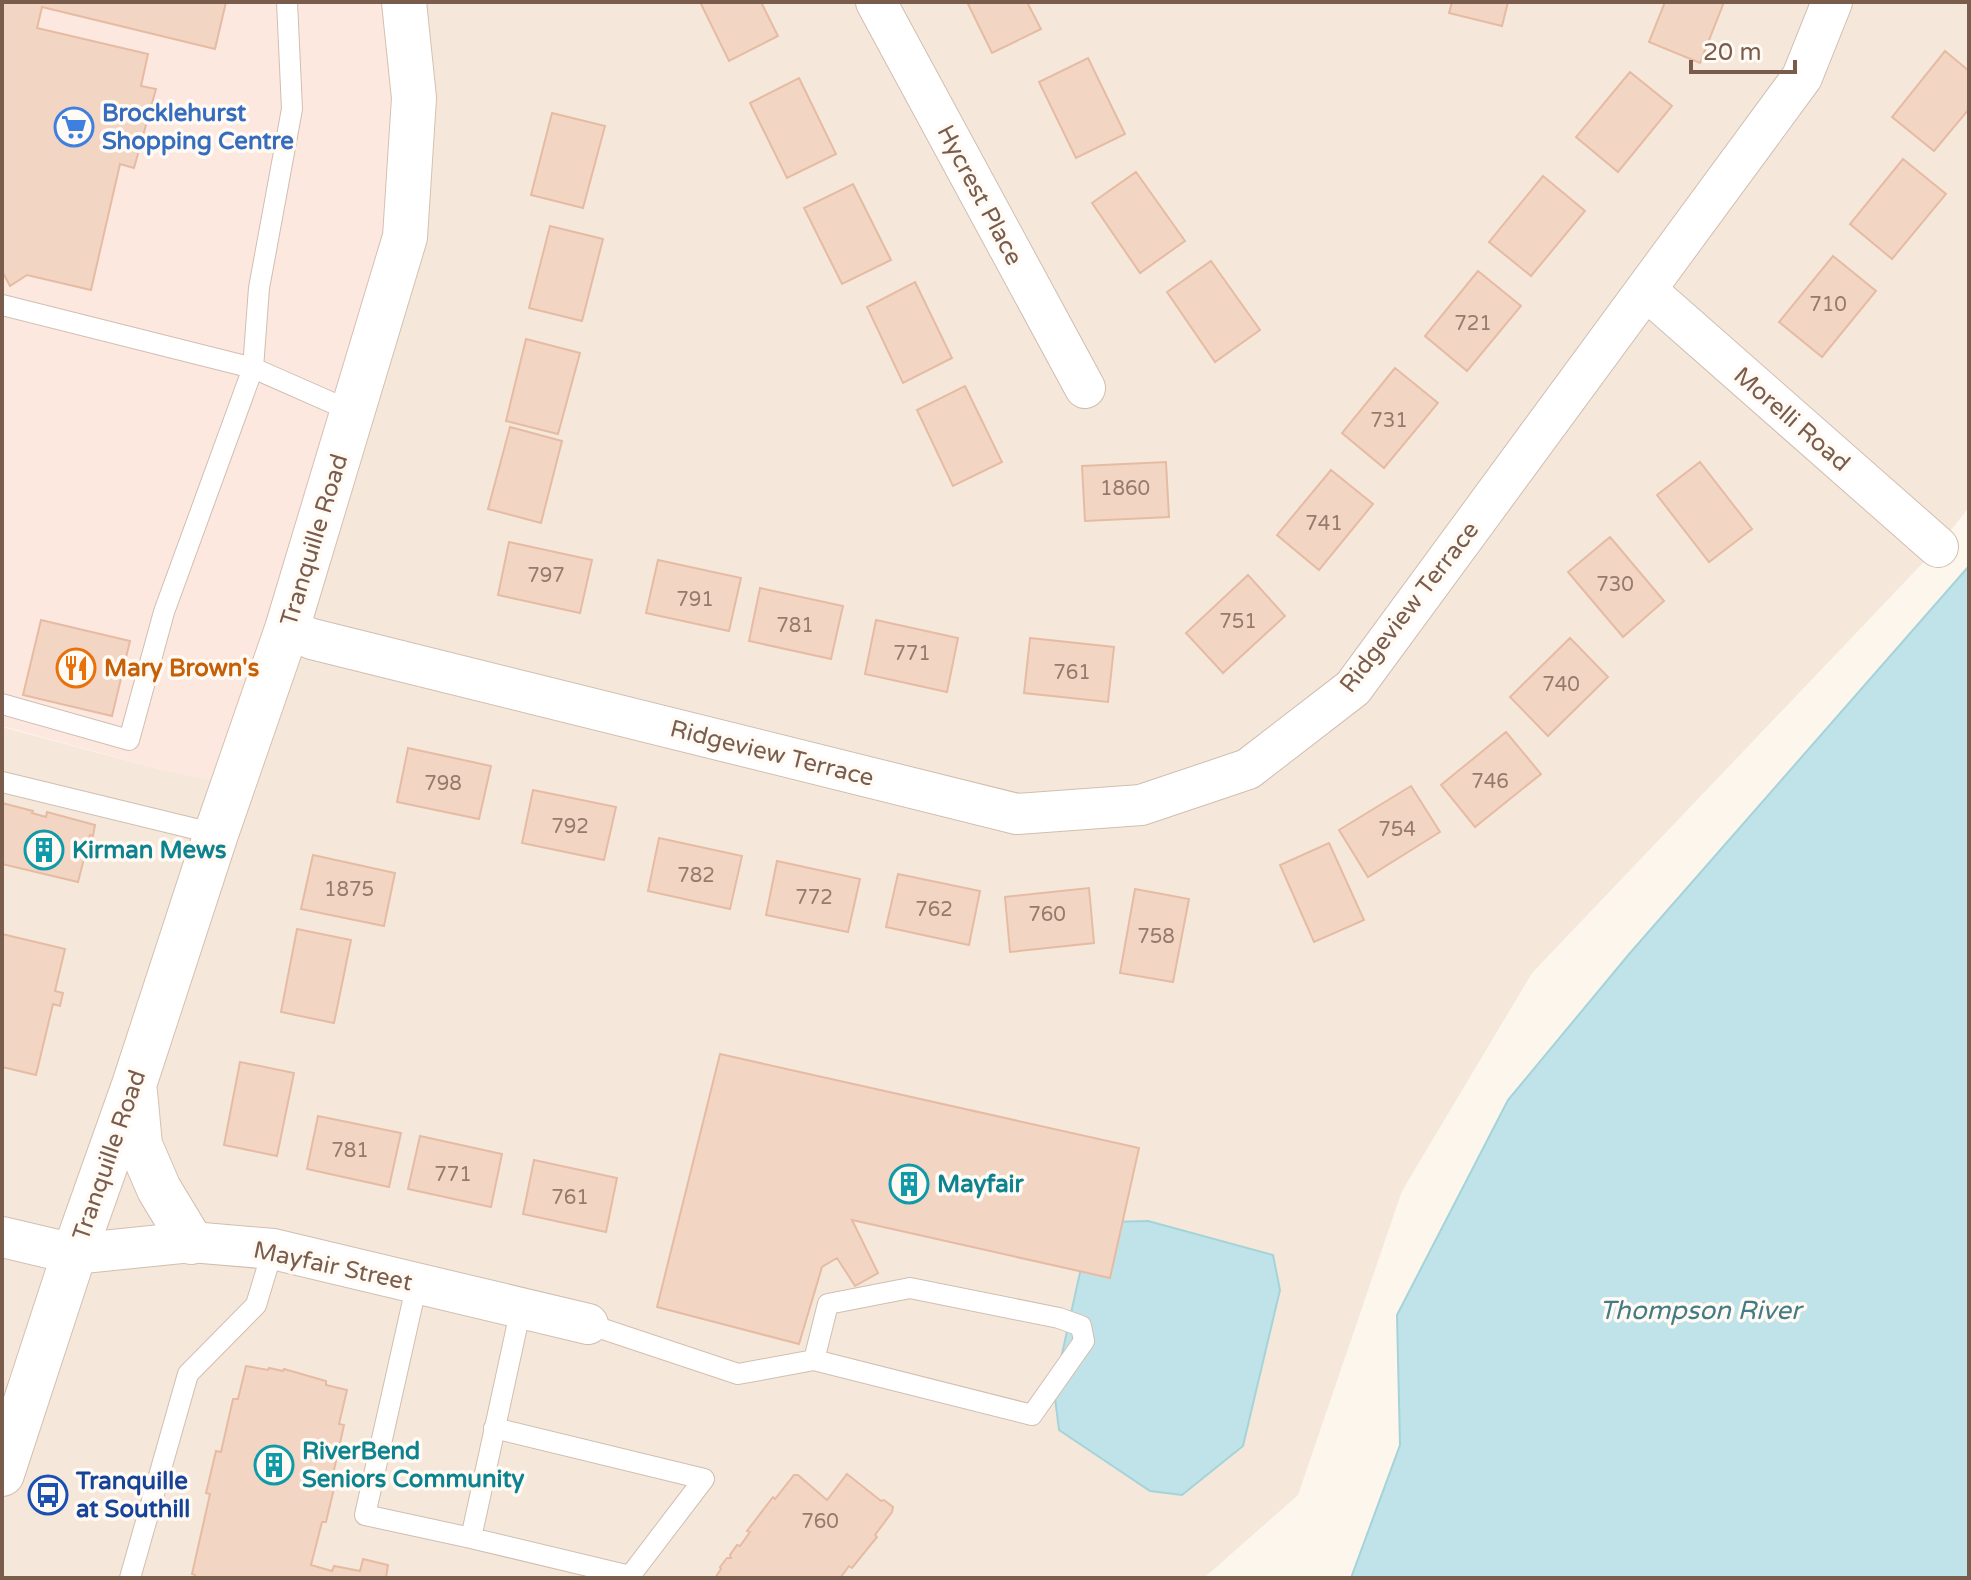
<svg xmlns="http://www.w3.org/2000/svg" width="1971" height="1580" font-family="'Varela Round',sans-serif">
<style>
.residential{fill:#f5e8da}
.commercial{fill:#fde8e0}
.water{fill:#bfe3e8;stroke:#a5d3da;stroke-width:2}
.building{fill:#f3d5c3;stroke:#e6bba3;stroke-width:2}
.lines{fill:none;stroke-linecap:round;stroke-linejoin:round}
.service-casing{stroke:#d1beb0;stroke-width:22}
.minor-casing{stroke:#d1beb0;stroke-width:42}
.secondary-casing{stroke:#d6c0b0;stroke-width:46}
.service{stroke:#fff;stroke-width:20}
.minor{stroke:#fff;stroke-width:40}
.secondary{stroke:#fff;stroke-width:44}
.labels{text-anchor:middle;stroke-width:7;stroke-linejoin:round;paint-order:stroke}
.number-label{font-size:20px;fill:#987a6a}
.shop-label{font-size:24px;font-weight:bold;fill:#366cbe;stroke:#fffaf3;text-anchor:start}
.street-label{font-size:24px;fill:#7a5c4d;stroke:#fffaf3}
.food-label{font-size:24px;font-weight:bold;fill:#c56008;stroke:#fffaf3;text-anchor:start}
.culture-label{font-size:24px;font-weight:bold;fill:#0d838f;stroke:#fffaf3;text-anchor:start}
.transit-label{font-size:24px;font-weight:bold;fill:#164399;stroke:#fffaf3;text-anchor:start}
.water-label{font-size:26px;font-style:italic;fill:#437c86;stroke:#fffaf3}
</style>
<rect width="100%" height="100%" fill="#fdf6ec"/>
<path class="residential" d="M404,2H1969V507L1938,547L1532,973L1402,1191L1298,1495L1204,1578H2V727L166,771Z"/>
<path class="commercial" d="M2,2H404L405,237L233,785L166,771L2,726Z"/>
<path class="water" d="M1969,566V1578H1351L1400,1445L1397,1315L1508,1100L1630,953Z
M1148,1221L1273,1255L1280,1290L1243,1446L1182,1495L1150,1491L1059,1430L1054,1390L1081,1268L1109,1222Z"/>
<path class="building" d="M2,2H226L215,49L42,7L37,28L148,54L141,86L156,89L134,168L120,164L91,290L27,275L10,286L2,271Z
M700,2H761L778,36L729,61Z
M967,2H1027L1041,29L992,53Z
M1452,2H1508L1502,26L1449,13Z
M1665,2H1724L1700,63L1649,42Z
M1945,51L1969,71V109L1934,151L1892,117Z
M1088,58L1125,134L1076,158L1039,82Z
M1630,72L1672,106L1618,172L1576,137Z
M799,78L836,154L787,178L750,103Z
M552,113L605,126L583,208L531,195Z
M1903,159L1946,194L1892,259L1850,224Z
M1136,172L1185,241L1140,273L1092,203Z
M1543,176L1585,211L1531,276L1489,242Z
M853,184L891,260L842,284L804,208Z
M550,226L603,239L582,321L529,308Z
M1833,256L1876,291L1822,357L1779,322Z
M1211,261L1260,330L1215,362L1167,292Z
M1478,271L1521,306L1467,371L1425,336Z
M915,282L952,358L903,383L867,307Z
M526,339L580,353L558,434L506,421Z
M1395,368L1438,403L1384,468L1342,433Z
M965,386L1002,462L953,486L917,410Z
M510,427L562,441L541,523L488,509Z
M1166,462L1169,517L1085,521L1082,466Z
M1700,462L1752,529L1709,562L1657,495Z
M1331,470L1373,504L1319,570L1277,535Z
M1610,537L1664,601L1623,637L1568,572Z
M509,542L592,560L580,613L498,595Z
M658,560L741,578L729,631L646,613Z
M1248,575L1285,616L1223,673L1186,633Z
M760,588L843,606L831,659L749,641Z
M41,620L130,641L112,716L23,695Z
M876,620L958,638L947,692L865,674Z
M1030,638L1114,647L1108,702L1024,693Z
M1570,638L1608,677L1548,736L1510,697Z
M1506,732L1541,774L1475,827L1441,785Z
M408,748L491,766L479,819L397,802Z
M1411,786L1440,832L1368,877L1339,830Z
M533,790L616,807L604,860L522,843Z
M2,803L33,811L32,813L46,817L47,812L95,825L93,836L90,835L78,882L2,864Z
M659,838L742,856L730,909L648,891Z
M1329,843L1364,920L1314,942L1280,865Z
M313,855L395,873L384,926L301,909Z
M777,861L860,879L848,932L766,915Z
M898,874L980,891L969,945L886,927Z
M1089,888L1094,943L1010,952L1005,897Z
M1135,889L1189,899L1173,982L1120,973Z
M297,929L351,940L334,1023L281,1012Z
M2,934L65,949L55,991L63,993L60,1006L53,1004L36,1075L2,1067Z
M720,1054L1139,1148L1110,1278L852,1220L878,1273L855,1286L837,1258L822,1267L799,1344L657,1307Z
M240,1062L294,1073L277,1156L224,1145Z
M318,1116L401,1133L389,1187L307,1169Z
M420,1136L502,1154L491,1207L408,1189Z
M534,1160L617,1178L606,1232L523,1214Z
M246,1366L268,1370L269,1368L283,1371L284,1369L326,1381V1385L347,1390L339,1424L344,1425L332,1479L336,1480L326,1522H322L311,1565L332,1571L334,1566L360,1571L363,1559L388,1565L386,1578H195V1575L192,1574L210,1494L206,1493L216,1451L221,1452L233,1399H238Z
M847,1474L881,1501L884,1500L893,1507L892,1512L875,1535L877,1537L852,1568L849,1566L840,1578H715L721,1569L720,1567L727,1558H731L730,1555L737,1545L740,1546L750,1532L747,1531L773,1497L775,1499L794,1475H798L827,1500Z"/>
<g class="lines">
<defs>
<path id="service" d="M2,305L253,368L353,412
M2,704L129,740L164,612L253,368L259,288L292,109L287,2
M2,782L216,834
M417,1283L365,1515L471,1538L521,1308
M588,1324L738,1374L814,1360L828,1304L910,1288L1059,1318L1081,1326L1084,1341L1032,1415L814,1360
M471,1538L630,1576L704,1479L494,1428
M130,1578L188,1374L256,1305L273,1249"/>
<path id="minor" d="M876,2L1085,388
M1646,290L1938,547
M287,629L312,639L1017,814L1141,805L1248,769L1353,688L1802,77L1832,2
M2,1237L74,1254L191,1242L273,1249L588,1324"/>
<path id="secondary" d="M135,1092L140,1145L159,1189L191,1242
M2,1474L74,1254L134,1085L216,834L287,629L405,237L414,98L404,2"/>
</defs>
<use href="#service" class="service-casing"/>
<use href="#minor" class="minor-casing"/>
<use href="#secondary" class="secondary-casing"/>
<use href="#service" class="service"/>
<use href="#minor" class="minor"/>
<use href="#secondary" class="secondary"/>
</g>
<defs>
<symbol id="supermarket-ring" viewBox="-11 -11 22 22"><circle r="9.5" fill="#fffaf3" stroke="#3f7fe0" stroke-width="1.5"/><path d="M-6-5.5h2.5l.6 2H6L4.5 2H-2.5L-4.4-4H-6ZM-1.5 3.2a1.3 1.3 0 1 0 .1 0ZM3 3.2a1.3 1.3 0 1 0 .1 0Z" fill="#3f7fe0"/></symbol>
<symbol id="restaurant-ring" viewBox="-11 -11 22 22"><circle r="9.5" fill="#fffaf3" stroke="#e8710a" stroke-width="1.5"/><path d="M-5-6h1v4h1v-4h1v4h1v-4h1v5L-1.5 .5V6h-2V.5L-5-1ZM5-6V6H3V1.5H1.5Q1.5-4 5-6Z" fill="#e8710a"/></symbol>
<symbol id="building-ring" viewBox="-11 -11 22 22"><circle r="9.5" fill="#fffaf3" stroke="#0f9aa8" stroke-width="1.5"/><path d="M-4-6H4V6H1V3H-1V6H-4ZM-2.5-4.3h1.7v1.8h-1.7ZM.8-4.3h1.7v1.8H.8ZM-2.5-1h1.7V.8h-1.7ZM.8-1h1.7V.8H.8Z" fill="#0f9aa8"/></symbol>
<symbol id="bus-ring" viewBox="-11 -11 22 22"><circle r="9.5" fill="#fffaf3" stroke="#1a4fb4" stroke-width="1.5"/><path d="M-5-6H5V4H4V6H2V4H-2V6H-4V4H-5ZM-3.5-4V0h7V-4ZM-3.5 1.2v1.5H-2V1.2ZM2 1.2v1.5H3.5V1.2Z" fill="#1a4fb4"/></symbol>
</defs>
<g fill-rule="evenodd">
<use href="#supermarket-ring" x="52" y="105" width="44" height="44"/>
<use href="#restaurant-ring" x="54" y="646" width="44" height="44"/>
<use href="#building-ring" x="22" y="828" width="44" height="44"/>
<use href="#building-ring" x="887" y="1162" width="44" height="44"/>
<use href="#building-ring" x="252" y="1443" width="44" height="44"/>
<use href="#bus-ring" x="26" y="1473" width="44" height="44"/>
</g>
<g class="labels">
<g class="number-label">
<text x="1828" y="311">710</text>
<text x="1473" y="330">721</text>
<text x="1389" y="427">731</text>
<text x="1125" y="495">1860</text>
<text x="1324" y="530">741</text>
<text x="546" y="582">797</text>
<text x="1615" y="591">730</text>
<text x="695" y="606">791</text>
<text x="1238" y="628">751</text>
<text x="795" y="632">781</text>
<text x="912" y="660">771</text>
<text x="1072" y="679">761</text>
<text x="1561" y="691">740</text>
<text x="1490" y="788">746</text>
<text x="443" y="790">798</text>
<text x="570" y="833">792</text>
<text x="1397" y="836">754</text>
<text x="696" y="882">782</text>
<text x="349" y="896">1875</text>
<text x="814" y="904">772</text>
<text x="934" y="916">762</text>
<text x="1047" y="921">760</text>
<text x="1156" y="943">758</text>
<text x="350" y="1157">781</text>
<text x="453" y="1181">771</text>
<text x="570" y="1204">761</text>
<text x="820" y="1528">760</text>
</g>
<g class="shop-label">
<text x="102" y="121">Brocklehurst<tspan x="102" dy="28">Shopping Centre</tspan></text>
</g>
<g class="street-label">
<text transform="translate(980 195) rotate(62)" y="8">Hycrest Place</text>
<text transform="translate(1792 419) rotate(41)" y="8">Morelli Road</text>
<text transform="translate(314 540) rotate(-73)" y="8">Tranquille Road</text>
<text transform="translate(1409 607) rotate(-52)" y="8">Ridgeview Terrace</text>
<text transform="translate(772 753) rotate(14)" y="8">Ridgeview Terrace</text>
<text transform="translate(109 1155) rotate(-71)" y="8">Tranquille Road</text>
<text transform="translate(333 1266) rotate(12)" y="8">Mayfair Street</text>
</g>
<g class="food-label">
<text x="104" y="676">Mary Brown's</text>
</g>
<g class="culture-label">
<text x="72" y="858">Kirman Mews</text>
<text x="937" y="1192">Mayfair</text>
<text x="302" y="1459">RiverBend<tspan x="302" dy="28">Seniors Community</tspan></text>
</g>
<g class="transit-label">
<text x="76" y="1489">Tranquille<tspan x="76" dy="28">at Southill</tspan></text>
</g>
<g class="water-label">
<text x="1700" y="1319">Thompson River</text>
</g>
</g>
<rect width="1971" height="1580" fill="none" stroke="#7a5c4d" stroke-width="8"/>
<path d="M1691 60v12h104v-12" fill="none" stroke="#7a5c4d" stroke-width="4"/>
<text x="1703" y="60" font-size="24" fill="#7a5c4d" stroke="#fffaf3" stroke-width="6" paint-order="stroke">20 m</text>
</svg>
